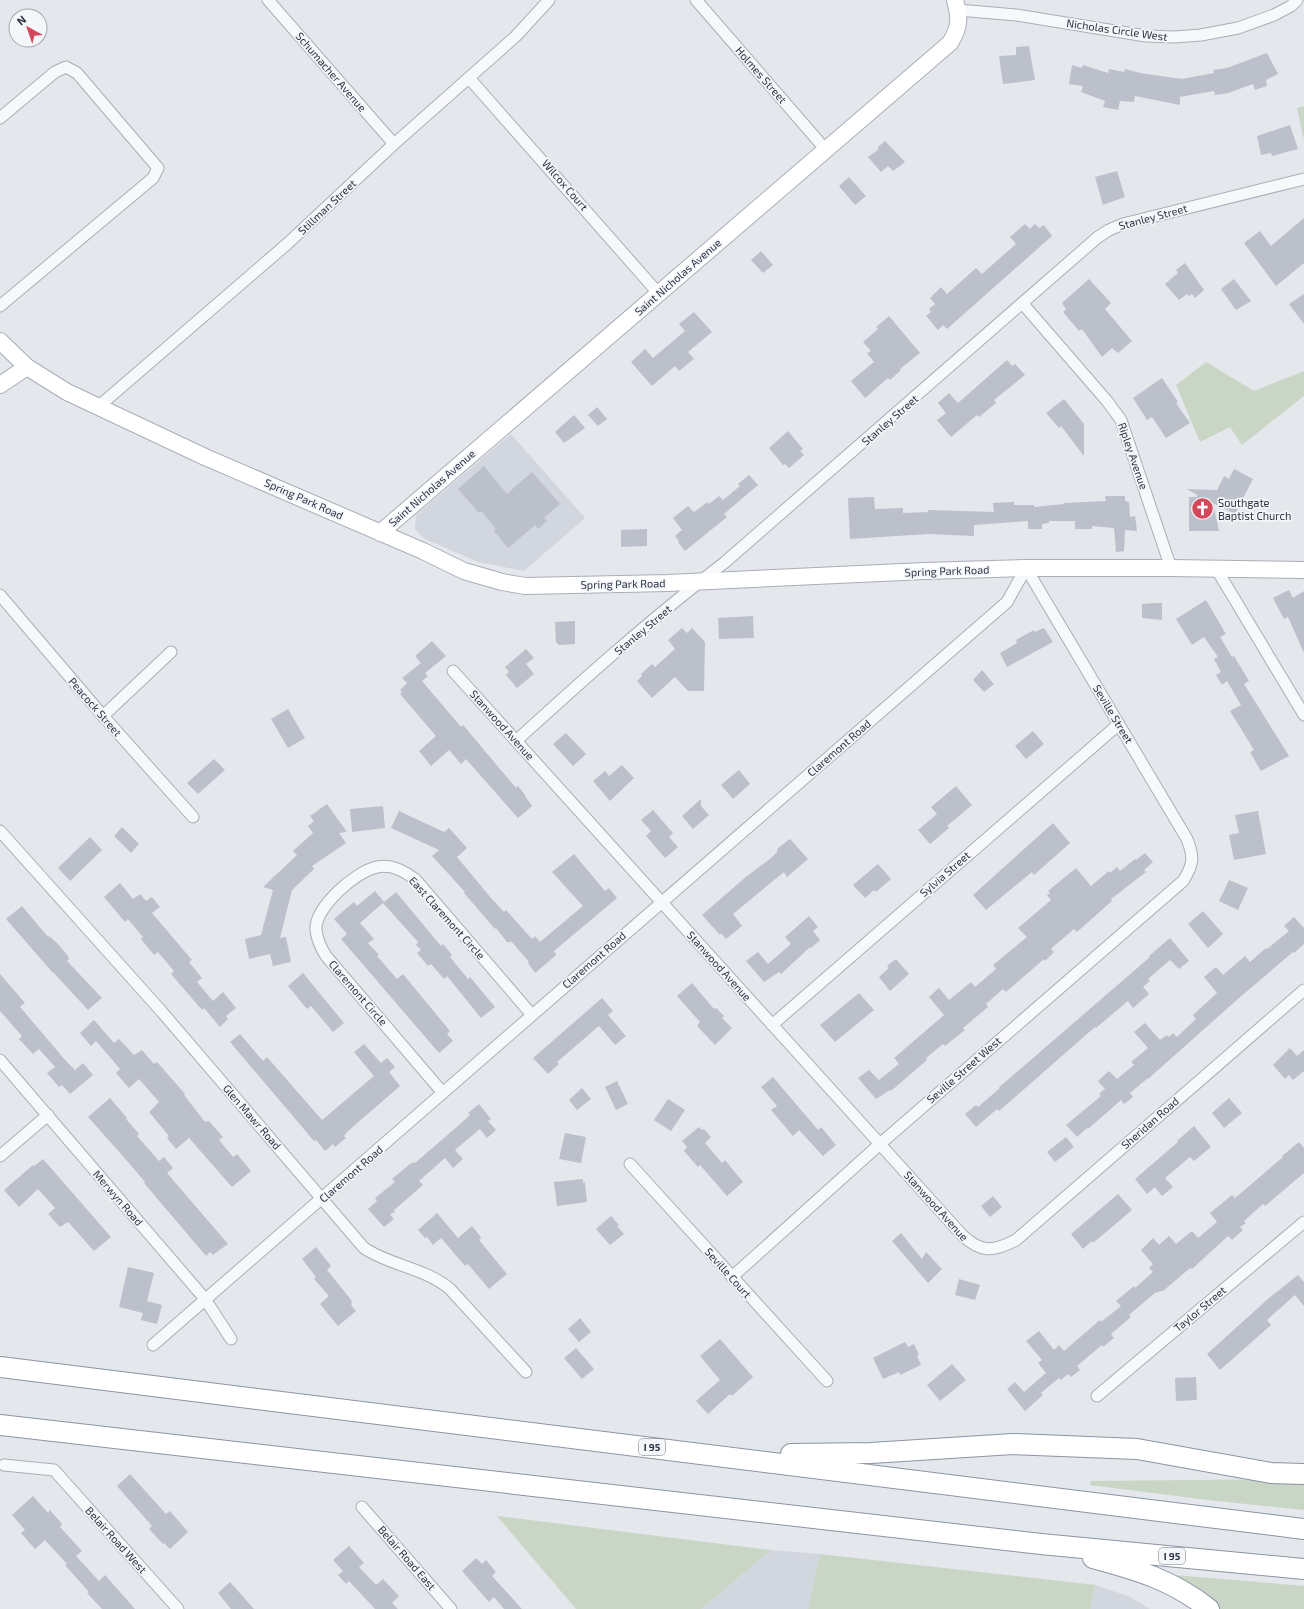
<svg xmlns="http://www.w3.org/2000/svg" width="1304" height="1609" font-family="'Exo 2',sans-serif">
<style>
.built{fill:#d2d6de}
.green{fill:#c9d6c5}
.building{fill:#bbc0ca}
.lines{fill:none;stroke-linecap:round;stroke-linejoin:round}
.street-casing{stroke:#a9aeb7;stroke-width:13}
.secondary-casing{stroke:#a9aeb7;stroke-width:18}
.highway-casing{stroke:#8b94a3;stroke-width:22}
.street{stroke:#f7f8fa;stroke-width:11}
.secondary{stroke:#fff;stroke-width:16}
.highway{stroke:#fff;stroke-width:20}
.labels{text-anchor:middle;stroke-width:3.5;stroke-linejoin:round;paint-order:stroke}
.shield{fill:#f4f6f9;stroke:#676e7b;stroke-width:1}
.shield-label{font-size:10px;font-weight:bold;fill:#2b3445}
.street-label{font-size:11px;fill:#2b3445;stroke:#f4f6f9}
.poi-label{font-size:11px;fill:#2b3445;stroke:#f4f6f9;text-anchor:start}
</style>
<rect width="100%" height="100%" fill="#e4e7ec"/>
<path class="built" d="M511,434L585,518L524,571L478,562L425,539L415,529L416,515Z
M771,1550L820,1554L808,1609H701Z
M1095,1585L1128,1596L1150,1609H1090Z"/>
<path class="green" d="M1304,106V140L1297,108Z
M1206,362L1254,391L1304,371V396L1242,445L1230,427L1200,442L1176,385Z
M1304,1479V1510L1208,1500L1090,1485L1091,1481Z
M497,1516L771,1550L701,1609H576Z
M820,1554L1095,1585L1090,1609H808Z
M1175,1575L1304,1586V1609H1220L1174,1577Z"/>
<path class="building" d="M1029,46L1035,80L1003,84L999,56L1016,55V47Z
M1267,53L1278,74L1266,80L1267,86L1255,90L1253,84L1228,93L1215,95L1214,91L1180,97V105L1135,96L1134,102L1120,101L1118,110L1103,107L1105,101L1081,92L1083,86L1069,84L1072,65L1082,68L1083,65L1108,73L1109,69L1124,72L1125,69L1140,73L1182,79L1214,73L1213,70L1227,68Z
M1290,125L1298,149L1272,156L1271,153L1261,155L1257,136Z
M885,141L905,162L893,171L888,166L881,172L868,157L878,150V147Z
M1117,171L1125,197L1103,205L1095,177Z
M849,177L866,196L855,205L839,186Z
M1304,218V263L1276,286L1244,243L1260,231L1271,246Z
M1025,224L1030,229L1035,224L1039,228L1044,225L1052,236L947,329L943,325L938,330L926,316L931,312L929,309L935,304L930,298L941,287L947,294L976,268L982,274L1016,244L1010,237Z
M761,251L773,265L763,273L751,260Z
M1185,263L1204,290L1195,298L1192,294L1189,296L1187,294L1179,300L1165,284L1178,273L1176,270Z
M1089,279L1111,303L1105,309L1132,341L1118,353L1112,348L1102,357L1082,329L1079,331L1063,312L1066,309L1062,303Z
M1234,279L1251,301L1236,310L1221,289Z
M1304,294V324L1289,304Z
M694,312L712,332L688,352L694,359L679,371L675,366L652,386L631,362L645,349L653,358L685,331L679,324Z
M889,316L920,353L900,369L901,370L890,380L888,378L865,398L851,381L874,362L867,353L871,351L863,342L878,329L876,327Z
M1007,360L1012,366L1015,364L1025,375L994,400L996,403L979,417L977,415L951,437L937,420L946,413L938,403L949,393L958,403Z
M1162,378L1178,402L1176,403L1190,423L1166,438L1152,417L1147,420L1133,398Z
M1064,399L1084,424V456L1061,426L1059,428L1046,413Z
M597,407L607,419L598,426L588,415Z
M574,415L585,428L564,443L555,432Z
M788,431L803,449L800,451L804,455L789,468L785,464L783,465L769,448Z
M484,466L507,494L532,472L560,504L544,518L547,521L538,529L535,525L508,548L494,531L496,529L481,511L479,513L458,489Z
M1234,469L1253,479L1235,514L1213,503L1219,531H1189V497H1197V495L1187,489L1217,490L1224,476L1229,479Z
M749,475L758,485L724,514L727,517L685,551L678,542L679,541L675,536L682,530L673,518L688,506L694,512L708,502L709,504L719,496L723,500L740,486L738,484Z
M1105,496H1125V501L1129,502L1130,517L1135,516L1137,531L1125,530L1124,551L1116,552L1114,528L1092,526V529H1075V521H1049V523L1042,524V529H1028V521L974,525V536L928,534L850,539L848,498L874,497L875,509L903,508V513L928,512V510L994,512L993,503L1014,502V505H1034V507L1064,504V503L1106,501Z
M647,529V546L621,547V530Z
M1289,590L1293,598L1304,591V653L1288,617L1284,619L1273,598Z
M1206,600L1226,634L1220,637L1232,657L1234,656L1249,681L1244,684L1289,756L1261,771L1250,752L1254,750L1230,711L1241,705L1227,681L1222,685L1216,675L1221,672L1214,659L1218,657L1204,637L1192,645L1176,619Z
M1156,603H1162V620L1142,618V604Z
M753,616L754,638L719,639L718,618Z
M575,621V644L558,645V643H556L555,622Z
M682,628L687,633L692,628L705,642L704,691H688L675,677L652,698L637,681L642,676L641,674L652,664L655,667L675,649L668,640Z
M1044,628L1053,642L1007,667L1000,653L1017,643L1016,640L1034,630L1035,632Z
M432,641L446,656L425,673L428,676L422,681L461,727L463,725L516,788L518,786L525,795V796L532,806L518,818L466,759L461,764L449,750L431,766L419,751L436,736L400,694L402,692L400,690L407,683L402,678L421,663L415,656Z
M526,649L534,658L526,664L534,674L517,688L506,675L509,672L505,667Z
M982,670L994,684L984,692L973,680Z
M288,709L305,738L288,748L271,719Z
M1033,731L1044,744L1026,759L1015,746Z
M566,733L586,754L573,766L553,744Z
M214,759L225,770L198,794L187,783Z
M622,765L634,778L610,801L593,781L605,771L609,776Z
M739,770L750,784L733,799L721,785Z
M956,786L972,805L947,826L949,828L930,844L918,830L937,814L931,807Z
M701,799V806L709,815L693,829L682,816Z
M327,804L347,832L339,833L346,843L312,866L314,869L292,890L280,938L286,937L291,962L273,966L270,954L249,959L245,939L261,935L273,890L263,887L297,855L293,851L313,833L308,826L314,821L310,816Z
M383,806L385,828L352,832L350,809Z
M653,810L673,833L669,837L678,847L665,858L646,836L651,831L641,820Z
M399,811L444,832L449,828L467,848L457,857L491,898L504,912L506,910L532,939L535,936L540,942L583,906L552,872L574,854L605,891L609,888L617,898L554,951L556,954L555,956L535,973L528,963L529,962L511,941L510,942H507L496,928L495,929L464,893L465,892L434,858L432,856L439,850L391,828Z
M1258,811L1266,854L1234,860L1229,835L1239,833L1235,815Z
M1053,823L1070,843L1034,875L1032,872L986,910L973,895Z
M122,827L139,844L131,853L114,836Z
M90,837L102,850L70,881L58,868Z
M790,839L808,859L787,877L784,872L733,914L742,926L726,939L721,933L720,935L702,915L747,876L771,858L778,851L777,850L778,848Z
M1145,853L1153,862L1144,870L1146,872L1111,899L1112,901L1077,932L1074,929L1054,946L1051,949L1054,952L1045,961L1044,959L1006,992L1003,989L986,1004L988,1007L963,1028L965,1030L945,1046L943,1044L926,1058L927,1060L891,1091L890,1090L876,1099L858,1078L869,1070L879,1080L899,1064L894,1058L944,1015L929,997L939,988L949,1000L971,982L975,987L996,969L993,965L1027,937L1018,928L1051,900L1047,895L1050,893L1048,891L1076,868L1091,886L1109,871L1110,873L1117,867L1120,871L1135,859L1136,860Z
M878,864L891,879L876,892L874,890L865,898L853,885Z
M1229,880L1248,888L1238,910L1219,901Z
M120,883L133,899L140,894L146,901L152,897L160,907L152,913L192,960L189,962L202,978L197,982L213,1001L223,992L236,1008L226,1016L228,1019L220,1027L204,1008L202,1010L171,974L174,971L158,952L154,955L141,939L143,937L128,919L125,922L104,897Z
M375,891L384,902L360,923L374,939L368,943L379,955L377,956L397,979L403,974L450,1031L447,1034L453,1041L439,1053L341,939L347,934L334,919L354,902L357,906Z
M396,892L441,946L443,944L452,955L450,957L468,979L470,977L495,1007L481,1018L447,976L444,979L431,964L428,966L417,953L421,950L416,945L418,942L383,903Z
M22,906L48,937L49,936L57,943L68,956L69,959L67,961L102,998L88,1010L53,972V973L6,919Z
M1203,911L1223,934L1208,948L1188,924Z
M809,916L818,927L813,931L820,940L811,948L810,947L781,974L779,972L764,982L746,961L758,952L768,964L791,944L785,937Z
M1294,917L1304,928V944L1294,953L1293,952L1239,998L1148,1079V1078L1130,1093L1133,1097L1124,1104L1121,1100L1088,1129L1087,1128L1077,1137L1066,1125L1101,1096L1099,1094L1105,1089L1098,1081L1109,1071L1117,1079L1134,1065L1131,1062L1148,1048L1134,1032L1145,1023L1160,1040L1167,1035L1169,1037L1173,1033L1177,1037L1196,1019L1193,1015L1217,993L1204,977L1216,967L1223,975L1245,956L1250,962L1266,948L1267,949L1289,931L1284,926Z
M1170,938L1189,961L1179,969L1170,960L1148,979L1150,981L1143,987L1149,994L1133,1008L1128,1001L1096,1028L1095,1027L999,1111L997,1109L976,1127L965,1114L976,1105L978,1107L1000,1088L999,1087L1004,1083L1150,957L1149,956Z
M896,959L909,974L890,991L879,977L889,968L887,966Z
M303,973L344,1023L333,1032L311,1006L307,1009L288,986Z
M0,974L25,1003L20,1007L66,1061L75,1070L83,1063L93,1075L70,1094L62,1085L59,1087L47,1073L55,1067L39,1049L33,1054L19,1039L22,1036L0,1011Z
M692,983L714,1009L716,1008L724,1016L722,1018L732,1028L715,1045L697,1026L700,1022L677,996Z
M859,993L874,1010L835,1042L820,1025Z
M602,998L613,1011L608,1015L626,1036L615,1045L599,1026L557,1062L559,1064L548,1074L533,1058Z
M94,1020L114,1043L119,1039L134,1055L142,1050L154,1064L157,1062L185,1094L184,1095L205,1122L209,1121L223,1137L219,1140L233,1157L237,1154L251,1171L232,1187L189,1138L176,1149L167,1138L169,1136L149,1112L159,1102L139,1079L129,1088L116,1073L120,1069L96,1041L91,1046L80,1033Z
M240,1034L263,1061L267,1057L322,1120L374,1076L354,1052L364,1044L381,1063L387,1058L395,1067L389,1072L400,1086L348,1131L344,1136L346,1138L335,1147L333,1144L325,1151L316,1140L314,1141L230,1042Z
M1290,1048L1297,1056L1304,1050V1071L1293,1080L1289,1075L1285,1079L1273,1065Z
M773,1077L818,1130L821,1127L836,1145L823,1156L799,1130L793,1136L771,1110L777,1106L761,1087Z
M617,1081L628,1104L616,1110L605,1087Z
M582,1088L591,1099L577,1110L569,1100Z
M110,1098L127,1118L126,1119L139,1134L137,1136L159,1161L164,1157L173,1168L167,1173L228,1244L218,1251L213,1255L210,1252L206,1256L144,1183L145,1182L129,1163L88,1117Z
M1229,1098L1242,1113L1224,1128L1212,1113Z
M668,1099L685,1110L671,1131L654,1120Z
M479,1104L491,1119L488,1121L496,1130L487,1138L480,1129L455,1150L463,1159L453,1168L445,1158L419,1181L423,1185L394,1210L395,1212L390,1214L394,1219L384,1227L368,1209L377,1201L375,1198L395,1182L392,1179L410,1164L414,1162L415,1163L459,1125L470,1115L468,1113Z
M1194,1126L1211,1147L1194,1161L1190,1157L1165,1178L1173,1187L1162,1196L1155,1187L1147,1194L1135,1179L1178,1142L1177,1141Z
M699,1127L702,1130L704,1129L711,1137L705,1143L722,1163L725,1160L743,1182L727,1196L700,1165L698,1167L684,1151L687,1147L682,1141Z
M565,1133L586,1137L581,1163L559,1159Z
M1066,1137L1074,1147L1055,1162L1047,1152Z
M1299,1142L1304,1148V1173L1265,1206L1263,1204L1244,1221L1246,1223L1240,1227L1243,1230L1232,1240L1228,1236L1192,1269L1190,1268L1163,1291H1160L1157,1293L1156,1292L1129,1315L1131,1317L1111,1334L1114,1338L1103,1347L1102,1345L1077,1366L1080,1370L1071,1377L1068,1374L1061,1380L1059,1378L1041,1393L1043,1395L1025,1411L1007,1389L1015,1382L1024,1392L1046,1373L1038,1363L1042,1360L1026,1341L1039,1331L1054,1350L1059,1345L1064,1351L1100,1320L1101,1322L1121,1306L1116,1301L1134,1286L1135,1288L1153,1272L1149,1268L1153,1264L1141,1250L1153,1238L1159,1245L1169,1236L1176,1244L1192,1231L1198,1238L1217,1222L1210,1213L1232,1195L1235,1198L1283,1157L1282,1156Z
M43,1159L111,1237L94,1251L69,1223L68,1222L60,1227L48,1214L55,1208L38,1189L19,1207L4,1190L33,1165L34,1166Z
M583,1179V1183L585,1182L587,1202L557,1206L554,1182Z
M1118,1194L1132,1210L1093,1243L1092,1241L1083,1249L1071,1234Z
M993,1196L1002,1207L990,1217L981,1206Z
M437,1213L458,1238L472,1226L480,1236L481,1238L479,1240L507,1274L489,1289L468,1264L465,1266L441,1238L433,1245L427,1237L425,1238L418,1230Z
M611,1216L619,1225L617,1226L624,1234L610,1245L596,1229Z
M901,1233L922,1259L926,1252L942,1269L928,1283L892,1241Z
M316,1247L331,1266L327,1270L352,1301L351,1302L352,1304L351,1305L356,1311L338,1326L320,1304L329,1296L314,1279L316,1277L302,1259Z
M128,1267L154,1273L147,1301L162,1305L157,1324L141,1320L143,1313L119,1307Z
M1298,1275L1304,1282V1306L1295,1295L1267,1320L1271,1325L1220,1370L1207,1354L1269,1298Z
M959,1279L980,1285L975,1300L955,1295Z
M580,1318L591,1332L579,1342L568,1329Z
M720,1339L753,1377L732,1396L730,1394L708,1414L696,1401L720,1380L700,1356Z
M905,1342L908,1347L914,1344L919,1355L917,1356L921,1365L900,1375L899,1372L883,1379L873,1358Z
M576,1348L594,1369L582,1379L564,1358Z
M952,1364L966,1380L940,1401L927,1385Z
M1196,1377L1197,1400L1176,1401L1175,1378Z
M130,1474L166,1514L170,1511L188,1532L170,1549L164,1543L163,1544L149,1529L152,1526L117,1486Z
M33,1496L48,1513L50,1510L62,1524L60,1527L82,1551L76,1556L99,1581L105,1575L135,1609H102L87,1593L89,1592L65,1565L67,1564L45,1540L35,1549L21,1533L25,1530L12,1515Z
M349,1546L364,1563L359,1567L376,1585L383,1579L399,1596L392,1603L398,1609H375L349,1581L346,1584L338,1575L343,1571L333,1560Z
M476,1558L482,1564L486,1560L496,1572L492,1576L522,1609H504L494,1597L489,1602L462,1571Z
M230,1582L254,1609H231L218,1593Z"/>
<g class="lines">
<defs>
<path id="street" d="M268,0L394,144
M696,0L826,150
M958,10L1016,15L1146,36L1174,37L1201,35L1238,28L1274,15L1291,6L1297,0
M469,78L659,294
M0,118L55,72L66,67L77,73L158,168L153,178L0,306
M1023,304L1107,401L1121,420L1171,568
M98,407L287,244L394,144L516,36L549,0
M1217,570L1304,715
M0,595L103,716L193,817
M453,671L962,1235C981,1253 993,1252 1016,1240L1304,990
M103,716L171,652
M517,740C584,679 652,618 724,563L1098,237L1109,230L1123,224L1304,179
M0,831L162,1012L364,1248C391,1266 425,1268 450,1289L526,1372
M772,1025L1119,724
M0,1060L205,1299L231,1339
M443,1093L326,956C321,948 317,940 316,930C314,908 356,871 377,867C392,864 404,871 416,880L532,1015
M0,1156L48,1115
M630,1164L827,1381
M153,1345L1007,602L1026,568L1187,839C1194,857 1194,864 1183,881L880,1144L732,1277
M1097,1396L1304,1222
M4,1465L54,1470L178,1609
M362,1507L451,1609"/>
<path id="secondary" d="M0,341L27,367L67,392L205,457L423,551L464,571L502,582L525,586L668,583L924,571L1026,568H1171L1304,570
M0,385L27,367
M380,533L950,43C960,27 960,18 955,0"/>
<path id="highway" d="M0,1367L1304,1529
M0,1425L1041,1544L1304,1569
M791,1454L871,1453L1013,1444L1137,1449L1271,1473L1304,1474
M1093,1558C1138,1570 1172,1580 1209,1609"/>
</defs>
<use href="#street" class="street-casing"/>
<use href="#secondary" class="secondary-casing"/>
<use href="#highway" class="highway-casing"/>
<use href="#street" class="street"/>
<use href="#secondary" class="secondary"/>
<use href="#highway" class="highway"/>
</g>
<defs>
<symbol id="church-disc" viewBox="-11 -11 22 22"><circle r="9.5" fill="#d1495b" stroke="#f4f6f9"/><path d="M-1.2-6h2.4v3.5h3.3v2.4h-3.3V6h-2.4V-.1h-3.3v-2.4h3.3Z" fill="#fff"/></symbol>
</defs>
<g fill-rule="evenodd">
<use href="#church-disc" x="1190" y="496" width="25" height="25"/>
</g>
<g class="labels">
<g class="shield">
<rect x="639" y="1439" width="26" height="16" rx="3"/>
<rect x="1159" y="1548" width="26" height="16" rx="3"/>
</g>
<g class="shield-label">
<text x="652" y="1451">I 95</text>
<text x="1172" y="1560">I 95</text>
</g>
<g class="street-label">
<text transform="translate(1117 30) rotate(8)" y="4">Nicholas Circle West</text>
<text transform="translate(331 72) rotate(49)" y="4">Schumacher Avenue</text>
<text transform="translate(761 75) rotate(49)" y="4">Holmes Street</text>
<text transform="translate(565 185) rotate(49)" y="4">Wilcox Court</text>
<text transform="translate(327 207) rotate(-43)" y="4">Stillman Street</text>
<text transform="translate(1153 217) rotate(-15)" y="4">Stanley Street</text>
<text transform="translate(678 277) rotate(-41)" y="4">Saint Nicholas Avenue</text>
<text transform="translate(890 420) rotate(-41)" y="4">Stanley Street</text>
<text transform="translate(1133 456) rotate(71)" y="4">Ripley Avenue</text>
<text transform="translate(432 488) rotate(-41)" y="4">Saint Nicholas Avenue</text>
<text transform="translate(304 499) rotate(24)" y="4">Spring Park Road</text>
<text transform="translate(947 571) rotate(-2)" y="4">Spring Park Road</text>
<text transform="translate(623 584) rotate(-1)" y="4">Spring Park Road</text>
<text transform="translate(643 630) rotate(-40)" y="4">Stanley Street</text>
<text transform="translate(95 707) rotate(49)" y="4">Peacock Street</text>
<text transform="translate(1113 714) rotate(59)" y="4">Seville Street</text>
<text transform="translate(502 725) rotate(48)" y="4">Stanwood Avenue</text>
<text transform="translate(839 748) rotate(-41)" y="4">Claremont Road</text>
<text transform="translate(945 874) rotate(-41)" y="4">Sylvia Street</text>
<text transform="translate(447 918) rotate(48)" y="4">East Claremont Circle</text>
<text transform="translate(594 960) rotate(-41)" y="4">Claremont Road</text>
<text transform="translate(719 966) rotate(48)" y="4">Stanwood Avenue</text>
<text transform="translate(358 993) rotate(49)" y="4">Claremont Circle</text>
<text transform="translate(964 1070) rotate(-41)" y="4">Seville Street West</text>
<text transform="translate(252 1117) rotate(49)" y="4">Glen Mawr Road</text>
<text transform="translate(1150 1123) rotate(-41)" y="4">Sheridan Road</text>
<text transform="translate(351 1174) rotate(-41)" y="4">Claremont Road</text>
<text transform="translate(118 1198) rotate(49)" y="4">Merwyn Road</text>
<text transform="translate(936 1206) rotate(48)" y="4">Stanwood Avenue</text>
<text transform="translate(728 1273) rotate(48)" y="4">Seville Court</text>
<text transform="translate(1200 1309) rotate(-40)" y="4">Taylor Street</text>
<text transform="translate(116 1540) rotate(48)" y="4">Belair Road West</text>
<text transform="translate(407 1558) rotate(49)" y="4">Belair Road East</text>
</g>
<g class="poi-label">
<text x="1218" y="507">Southgate<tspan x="1218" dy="13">Baptist Church</tspan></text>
</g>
</g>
<g transform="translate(28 28) rotate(320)"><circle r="19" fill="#f4f6f9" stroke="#a4a8b1"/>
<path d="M0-3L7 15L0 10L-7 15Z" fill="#d1495b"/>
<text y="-6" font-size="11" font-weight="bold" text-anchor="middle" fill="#2b3445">N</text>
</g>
</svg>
